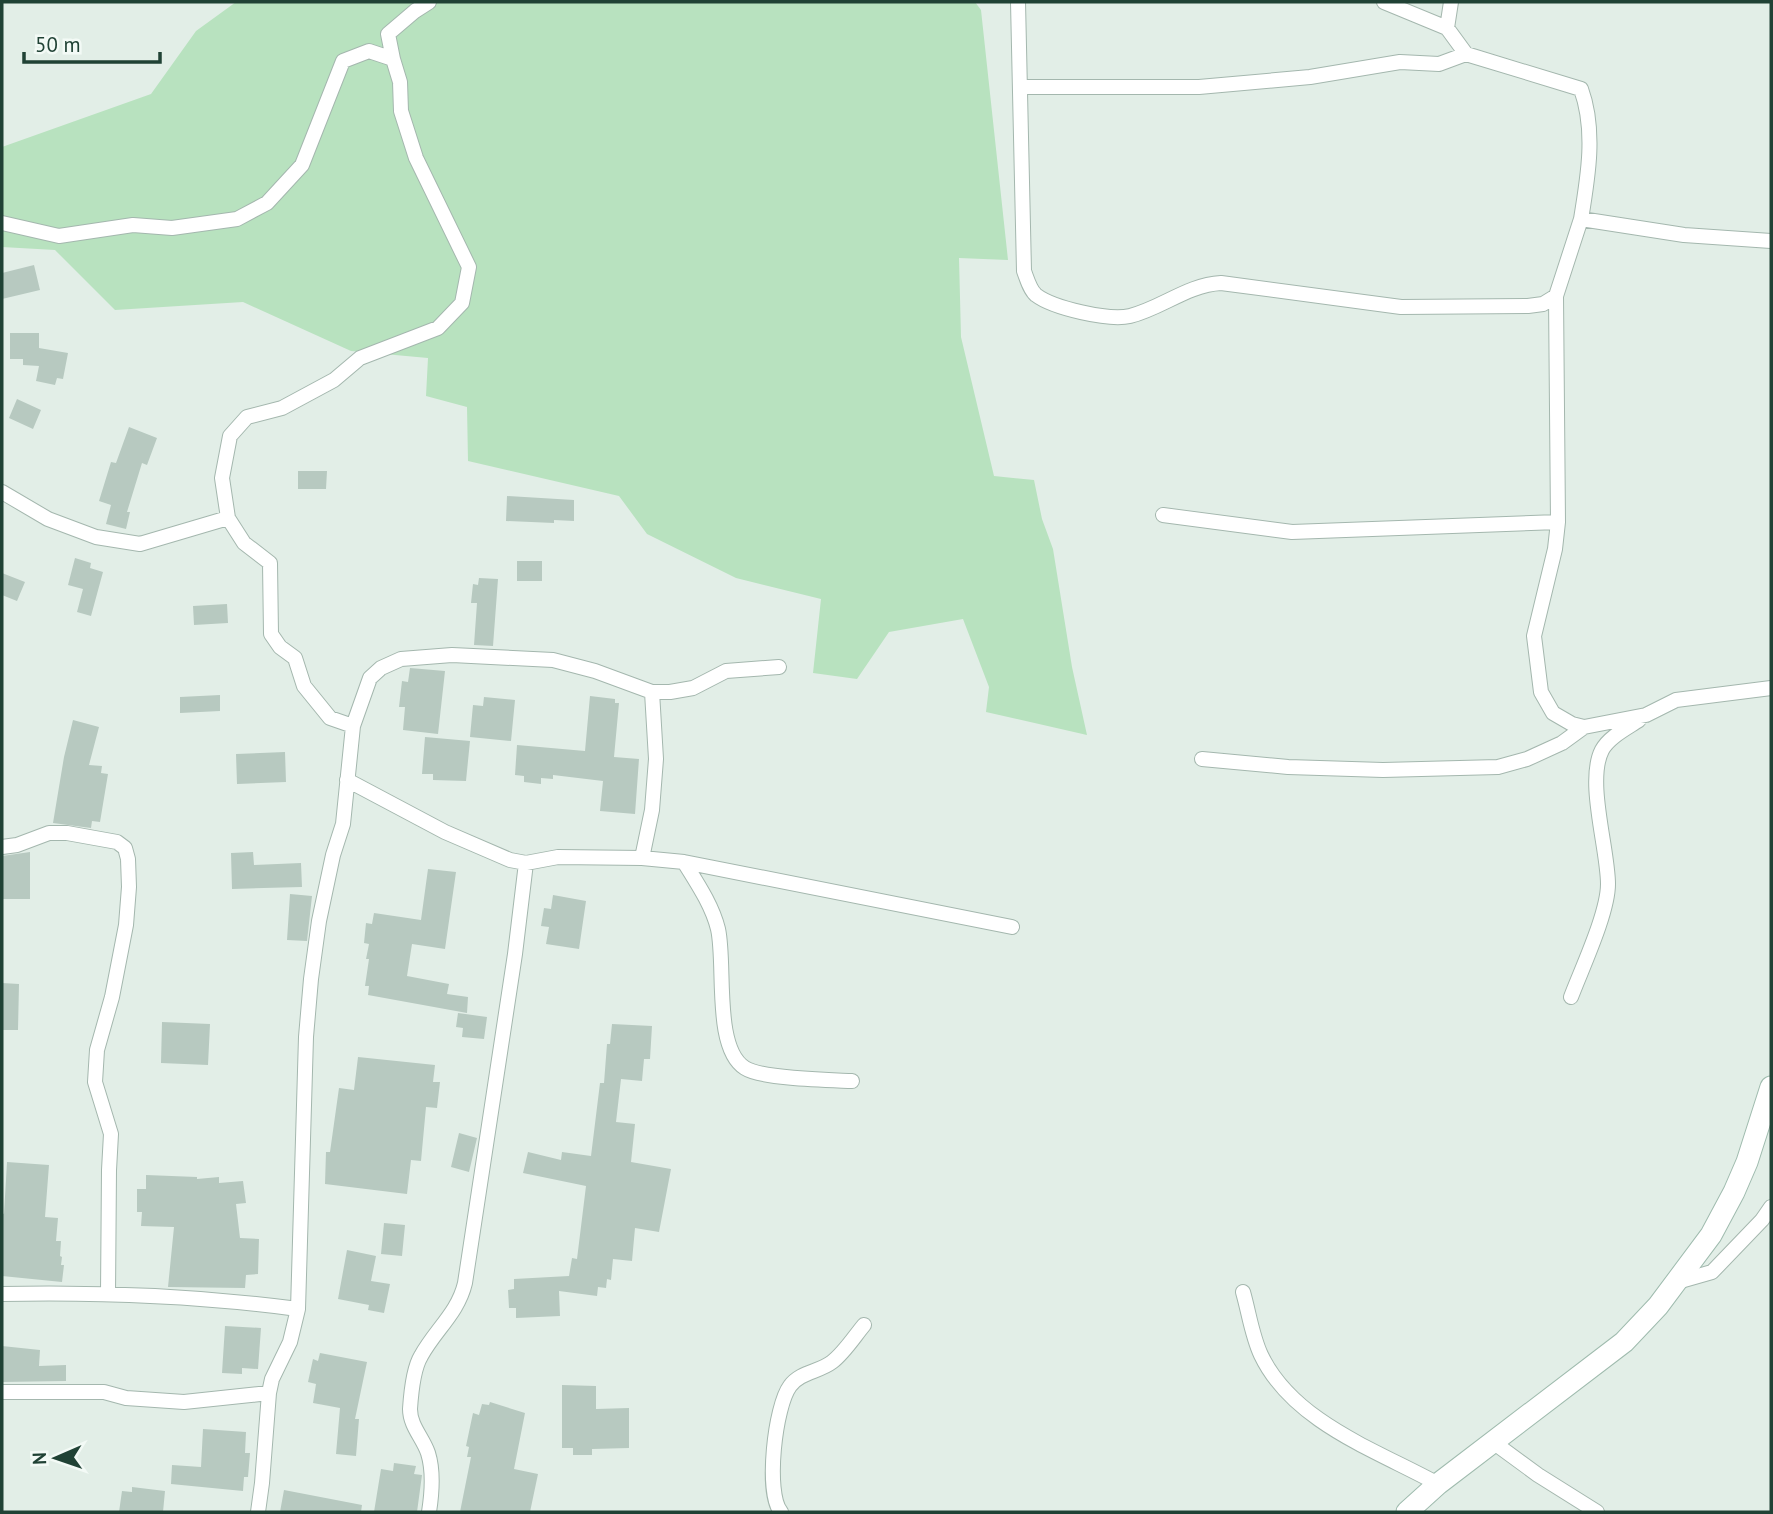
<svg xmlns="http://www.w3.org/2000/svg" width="1773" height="1514" font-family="'PT Sans',sans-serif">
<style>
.green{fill:#b8e2bf}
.building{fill:#b7c9c0}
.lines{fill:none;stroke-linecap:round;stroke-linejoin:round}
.street-casing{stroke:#a4b7ae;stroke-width:16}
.secondary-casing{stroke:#9fbbae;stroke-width:23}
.street{stroke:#fff;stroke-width:14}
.secondary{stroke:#fff;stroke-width:21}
</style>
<rect width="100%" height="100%" fill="#e2eee7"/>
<path class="green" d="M236,2H975L981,10L1008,260L959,258L961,337L994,476L1034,480L1042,519L1053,549L1072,667L1087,735L986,712L989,687L963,619L889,632L857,679L813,673L821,599L736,578L647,534L619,496L468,461L467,407L426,396L428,358L351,351L243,302L115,310L55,250L2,247V147L151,94L196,31Z"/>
<path class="building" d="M34,265L40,290L2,299V273Z
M10,333H39V348L68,353L63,379L57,378L55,385L36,381L39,366L23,365V359H10Z
M17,399L41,410L33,429L9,418Z
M129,427L157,438L147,465L142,463L127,512H130L126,529L106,524L111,505L99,501L111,462L116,463Z
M298,471H327L326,489H298Z
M507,496L574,500V521L554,520V523L506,521Z
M75,558L91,563L90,568L103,572L91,616L77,612L83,589L68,585Z
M517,561H542V581H517Z
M2,573L25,582L17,601L2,595Z
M479,578L498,579L493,646L474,645L477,603H471L473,584L478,585Z
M227,604L228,623L194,625L193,606Z
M410,668L445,671L438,734L403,730L405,707H399L402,681L408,682Z
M220,695V711L180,713V697Z
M590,696L615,699V703H619L614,757L639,759L635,814L600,811L603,781L553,775V779L541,778V784L524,782V776L515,775L517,745L585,751Z
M484,697L515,700L511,741L470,737L473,705L483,706Z
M73,720L99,727L89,765L102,766L101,773L108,774L100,822L92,821L91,828L53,823L64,757Z
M425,737L470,741L466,781L433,780V774H422Z
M285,752L286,782L237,784L236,754Z
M30,852V899H2V856Z
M253,852L254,865L301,863L302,887L232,889L231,853Z
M428,869L456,872L445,949L412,944L407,976L449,984L447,994L468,997L467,1013L368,995L369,986H365L369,959H366L369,944L364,943L366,923L372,924L374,913L421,920Z
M290,894L312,896L307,941L287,940Z
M553,895L586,901L579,949L546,944L549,927L541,926L544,908L551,909Z
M2,983L19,984L18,1030H2Z
M458,1013L487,1017L484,1039L462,1037L463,1028L456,1027Z
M162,1022L210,1024L208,1065L161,1063Z
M612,1024L652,1026L650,1059H644L642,1081L621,1079L616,1122L635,1124L631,1162L671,1169L659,1232L635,1228L632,1261L613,1259L611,1280L607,1279L606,1288L598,1287L597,1296L559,1291L560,1316L516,1318V1308H509L508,1290L514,1289V1279L569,1276L572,1258L577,1259L586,1186L523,1173L528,1152L561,1160L562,1152L591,1156L600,1083H604L607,1044H610Z
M358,1057L435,1065L433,1082H440L437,1108L426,1107L421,1161L411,1160L407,1194L325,1184L326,1152H330L339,1088L354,1090Z
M459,1133L477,1138L469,1172L451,1167Z
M7,1162L49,1165L45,1217L58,1218L56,1241H61L60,1256L62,1257L61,1265H64L62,1282L2,1276V1213L4,1214Z
M146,1175L197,1177V1179L219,1177V1183L243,1181L246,1203L236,1204L240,1238L259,1239L258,1274L246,1275L245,1288L168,1287L174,1227L141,1226L142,1212H137V1189H146Z
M384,1223L405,1225L402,1256L381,1254Z
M347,1250L376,1256L371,1281L390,1284L384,1313L368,1310L369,1305L338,1299Z
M225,1326L261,1328L258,1369L242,1368V1374L222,1373Z
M2,1346L40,1350L39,1366L66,1365V1381L2,1382Z
M320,1353L367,1362L355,1419H359L356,1456L336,1454L340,1408L313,1403L316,1384L308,1382L313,1359L318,1361Z
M562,1385L596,1386V1409L629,1408V1448L592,1449V1455H573V1448H562Z
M490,1402L525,1413L514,1469L538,1474L530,1512H460L471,1457H467L469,1447L466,1446L473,1413L479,1415L482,1404L489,1405Z
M203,1429L246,1432L245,1453H250L248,1477H244L243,1491L171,1484L172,1465L201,1467Z
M394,1463L416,1466L414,1474L422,1475L417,1512H374L381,1469L393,1471Z
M132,1487L165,1491L163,1512H119L122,1491L132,1492Z
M284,1490L362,1505L361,1512H280Z"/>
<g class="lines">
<defs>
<path id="street" d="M1018,2L1024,271C1027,279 1030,290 1036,295C1053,308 1109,321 1130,316C1162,308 1187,285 1221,283L1401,307L1528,306L1543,304L1556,296
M1384,2L1447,28L1466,54
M1447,28L1451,2
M393,59L388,34L415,11L429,2
M1020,87H1199L1310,77L1400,62L1439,64L1466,54L1581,89C1596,130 1588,177 1581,219
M2,223L59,236L133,225L172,228L237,219L267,203L302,165L343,61L369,51L393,59L400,82L401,111L416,158L469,267L462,303L438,328L360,358L334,380L282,408L247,417L230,436L222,478L228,518L244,543L270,563L271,634L280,647L295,658L304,686L330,718L353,726
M1771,241L1684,235L1581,219L1556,296L1558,522L1555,549L1534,636L1541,692L1553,713L1572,724L1584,727L1646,715L1676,700L1771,688
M2,492L48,519L96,537L140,544L228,518
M1163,515L1292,532L1558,522
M652,692L656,759L652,810L642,858L684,862C697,883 712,905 718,929C726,964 713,1048 745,1068C762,1079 829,1080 852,1081
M1202,759L1288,767L1383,770L1498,767L1527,759L1562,743L1584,727
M347,780L445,832L510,860L526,863L558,857L642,858
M2,847L17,845L49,833H67L117,842L125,848L128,859L129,887L126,925L112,997L97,1050L95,1082L111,1134L109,1170L108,1294
M684,862L1012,927
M1571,997C1582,968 1608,913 1608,884C1608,849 1586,781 1602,750C1609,737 1627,728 1639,720
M1677,1282L1712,1272L1762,1220L1771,1207
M1243,1292C1249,1313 1252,1336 1261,1355C1293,1422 1376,1450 1438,1484
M2,1294C101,1292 200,1296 298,1309
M2,1392H104L126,1398L184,1402L269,1393
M1493,1442L1538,1475L1597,1512
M258,1512L262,1483L269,1393L272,1379L290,1342L298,1309L306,1037L311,979L319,921L333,855L343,824L353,726L370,678L381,668L401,659L452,655L553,660L595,671L652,692H670L693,688L726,671L779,667
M429,1512C432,1493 434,1472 428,1453C423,1438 410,1426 410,1409C411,1394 413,1369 421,1356C435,1330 458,1313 465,1283L515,954L526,863
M781,1512C765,1493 775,1406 790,1386C800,1372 819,1372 832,1362C844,1353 854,1337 864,1325"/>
<path id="secondary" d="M1407,1512L1438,1484L1624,1342L1658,1306L1711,1235L1734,1192L1747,1162L1771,1087"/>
</defs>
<use href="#street" class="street-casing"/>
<use href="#secondary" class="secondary-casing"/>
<use href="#street" class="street"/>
<use href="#secondary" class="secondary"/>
</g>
<rect width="1773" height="1514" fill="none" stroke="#204235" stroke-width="7"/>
<g transform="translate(56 1458) rotate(268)" stroke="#f3faf6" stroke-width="5" paint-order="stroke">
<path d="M0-5L12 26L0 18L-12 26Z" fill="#204235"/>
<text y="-10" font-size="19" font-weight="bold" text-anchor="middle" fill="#204235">N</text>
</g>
<path d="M24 52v10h136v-10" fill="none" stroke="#204235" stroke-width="3.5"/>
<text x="35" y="52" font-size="21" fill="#204235" stroke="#f3faf6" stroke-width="5" paint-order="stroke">50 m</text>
</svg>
